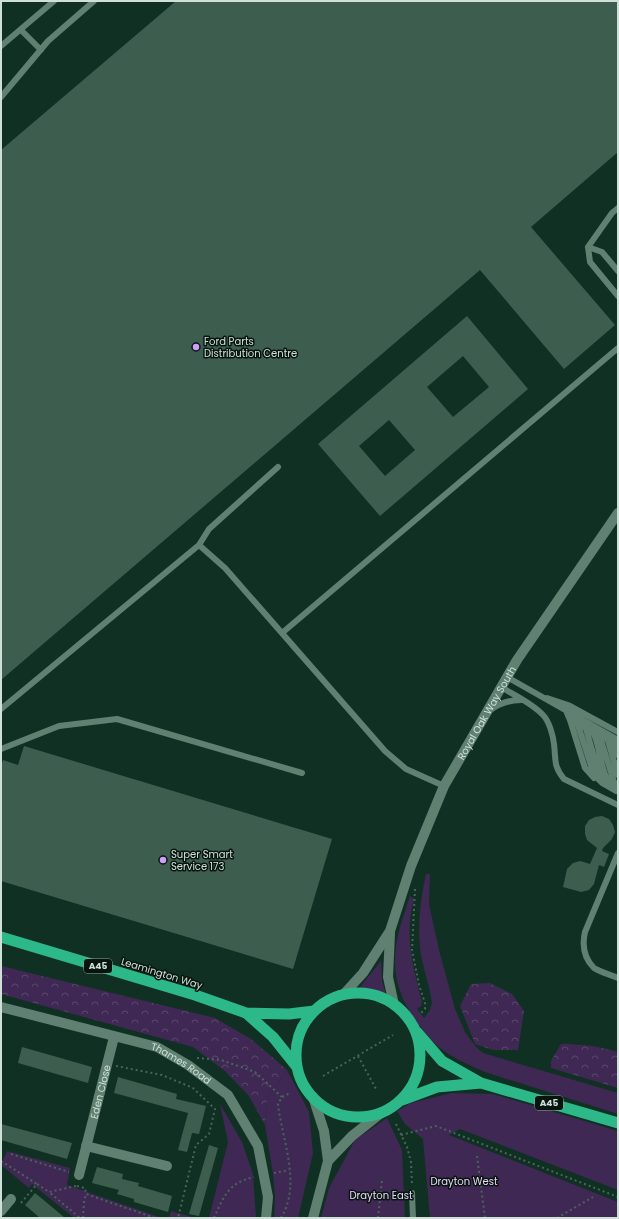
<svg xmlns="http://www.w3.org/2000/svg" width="619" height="1219" font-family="Poppins,sans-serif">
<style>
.green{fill:#402854}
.forest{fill:url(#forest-crowns)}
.building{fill:#3d5d4f;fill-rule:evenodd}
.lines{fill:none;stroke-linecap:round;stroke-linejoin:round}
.path{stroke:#496559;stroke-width:2;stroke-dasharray:2 3;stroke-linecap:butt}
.service{stroke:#608071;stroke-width:6}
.minor{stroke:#608071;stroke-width:10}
.tertiary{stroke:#608071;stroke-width:10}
.trunk{stroke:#2db88a;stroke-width:11}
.poi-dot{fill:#d09dfe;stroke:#08150f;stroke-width:1.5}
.labels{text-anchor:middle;stroke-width:3;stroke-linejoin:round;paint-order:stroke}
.shield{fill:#08150f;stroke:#93a39b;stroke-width:1}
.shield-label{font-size:9px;font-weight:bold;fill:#cee0d7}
.poi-label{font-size:10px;fill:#cee0d7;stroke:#08150f;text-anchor:start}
.street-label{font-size:10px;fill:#cee0d7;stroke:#08150f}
.park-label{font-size:10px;fill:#e9d6fc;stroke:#08150f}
</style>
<defs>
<pattern id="forest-crowns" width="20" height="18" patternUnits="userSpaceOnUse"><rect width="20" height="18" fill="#402854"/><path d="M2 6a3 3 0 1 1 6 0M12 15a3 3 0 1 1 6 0" fill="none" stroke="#5a476c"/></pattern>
</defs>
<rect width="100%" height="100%" fill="#103023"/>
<path class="green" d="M426,874H430L429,904L439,950L455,1009L465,1032L476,1047L483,1053L618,1093V1114L485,1072C472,1066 459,1061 447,1053C436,1046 429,1037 421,1028C406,1008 396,989 395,964C394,941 403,918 410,896L414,899C404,935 413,967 422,1002L421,1006L417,1009L424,1018L430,1010L432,1003C430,987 424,971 421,955C417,927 420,901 426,874Z
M381,961L382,981L386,995L374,991L361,989L360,987Z
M287,1070L309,1112L313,1153L298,1218H274L275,1197L273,1174L265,1125L267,1099Z
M452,1093L493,1094L618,1131V1190L460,1129L449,1135L618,1202V1218H430L423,1139L405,1124L397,1111L411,1103Z
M220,1104L242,1142L253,1174L256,1218H209L228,1142Z
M387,1118L402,1150L405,1218H321L329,1188L355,1140Z
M7,1151L70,1168L67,1185L162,1218H74L32,1184L29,1188L1,1165Z
M171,1211L195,1218H169Z"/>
<path class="forest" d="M1,966L215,1018L251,1039L287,1070L267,1099L265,1125L249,1096L225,1071L193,1047L1,994Z
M490,983L512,994L524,1011L518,1050H493L475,1044L460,1006L471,984Z
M561,1044C580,1044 599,1046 618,1052V1088L551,1068V1061Z"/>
<path class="building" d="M176,1H618V152L531,227L615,325L564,369L480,270L1,680V150Z
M467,316L528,389L380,516L318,444ZM463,356L489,387L453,417L427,387ZM389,420L415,450L385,476L359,446Z
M24,746L332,839L293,969L1,881V766L3,760L18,765Z
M602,816L609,819L613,825L615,832L612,839L603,848L602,851L609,854L604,867L599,865L594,884L589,890L581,892L563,887L567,869L573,863L580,861L590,864L597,848L587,840L585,834V826L589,820L595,817Z
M22,1047L92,1067L88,1083L18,1063Z
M118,1077L177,1094L176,1099L206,1106L199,1134L192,1133L187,1152L178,1150L188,1113L114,1093Z
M1,1124L72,1143L67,1159L1,1140Z
M209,1145L218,1148L199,1216L189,1214Z
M97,1167L123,1174L122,1179L139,1183L138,1186L172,1196L168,1212L134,1202V1199L117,1194L119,1190L92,1183Z
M35,1193L52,1207L65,1218H40L25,1205Z"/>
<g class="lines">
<path class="path" d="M415,889L412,950L419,985L425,1003V1009L420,1014
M358,1056L376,1089
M197,1058L221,1060L255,1072L282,1097
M116,1066L162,1075L193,1088L215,1109L209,1134L196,1145L178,1218
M323,1076L393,1035
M396,1124L407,1147L411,1162L412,1185
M401,1135L436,1126L618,1197
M11,1154L69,1172
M477,1156L485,1218
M1,1161L37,1184
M274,1173L289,1170
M76,1186L49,1192L80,1218
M77,1186L85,1188L86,1194L155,1218
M21,1203L37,1184L49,1192
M83,1218L84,1201L86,1194
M214,1218C224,1196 228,1183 254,1177
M281,1218C302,1183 282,1141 278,1104L282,1097L290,1093
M378,1218L382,1180
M557,1218L593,1197"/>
<path class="service" d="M21,30L41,50
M1,46L54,1
M1,97L48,41L94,1
M618,208L612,213L588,247L602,252L618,271
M588,247L590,262L618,296
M199,545L209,529L278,467
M282,633L618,348
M507,677L618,740
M501,687C514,695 532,703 543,715C549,721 553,735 554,744C556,759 553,766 564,779L618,805
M547,698L568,705L618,732
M1,709L199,545L225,568L385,751L406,769L444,786
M489,711C499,703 509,700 521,700
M567,713L570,720L585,768L594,778
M573,716L578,725L594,775L602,783L616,791
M580,720L586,729L600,777L604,782
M587,724C603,740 597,773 614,788
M595,728L600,737L615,785L618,790
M603,733L608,741L618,775
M610,737L614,742L618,755
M1,749L59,726L117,719L302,773
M618,853L585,932C582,945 584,958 594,968C600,972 611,975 618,978
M412,1193L413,1218"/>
<g class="minor">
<path d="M390,933L388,977L394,1005"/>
<path id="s1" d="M343,995L363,973L390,931L411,866L444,786L517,660L618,513"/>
<path id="s2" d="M1,1007L157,1047L188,1065L228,1095L258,1146L268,1197L266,1218"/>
<path d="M86,1146L167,1166"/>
<path id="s3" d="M79,1175L114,1037"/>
<path d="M1,1211L11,1199"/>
</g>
<path class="tertiary" d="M313,1097L324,1131L328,1161L313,1218
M328,1161L352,1136L381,1113"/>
<path class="trunk" d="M1,937L195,995L246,1013L289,1014L314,1011
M296 1055a62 62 0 1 1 124 0a62 62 0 1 1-124 0Z
M246,1013L273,1037L297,1067
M417,1032L442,1061L481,1083L618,1123
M402,1100L437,1087L481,1083"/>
</g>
<g class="poi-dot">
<circle cx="196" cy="347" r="4"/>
<circle cx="163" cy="860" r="4"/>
</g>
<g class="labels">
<g class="shield">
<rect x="84" y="959" width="28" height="14" rx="3"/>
<rect x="535" y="1096" width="28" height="14" rx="3"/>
</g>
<g class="shield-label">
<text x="98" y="969">A45</text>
<text x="549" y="1106">A45</text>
</g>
<g class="poi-label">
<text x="204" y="345">Ford Parts<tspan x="204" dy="12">Distribution Centre</tspan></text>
<text x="171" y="858">Super Smart<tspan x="171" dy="12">Service 173</tspan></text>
</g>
<g class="street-label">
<text dy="4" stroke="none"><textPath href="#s1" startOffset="319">Royal Oak Way South</textPath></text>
<text transform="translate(162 973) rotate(17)" y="4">Leamington Way</text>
<text dy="4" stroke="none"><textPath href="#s2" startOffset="190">Thames Road</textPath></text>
<text dy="4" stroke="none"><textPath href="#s3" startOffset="86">Eden Close</textPath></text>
</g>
<g class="park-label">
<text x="464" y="1185">Drayton West</text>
<text x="381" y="1199">Drayton East</text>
</g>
</g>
<rect width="619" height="1219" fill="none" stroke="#cee0d7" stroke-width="4"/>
</svg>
